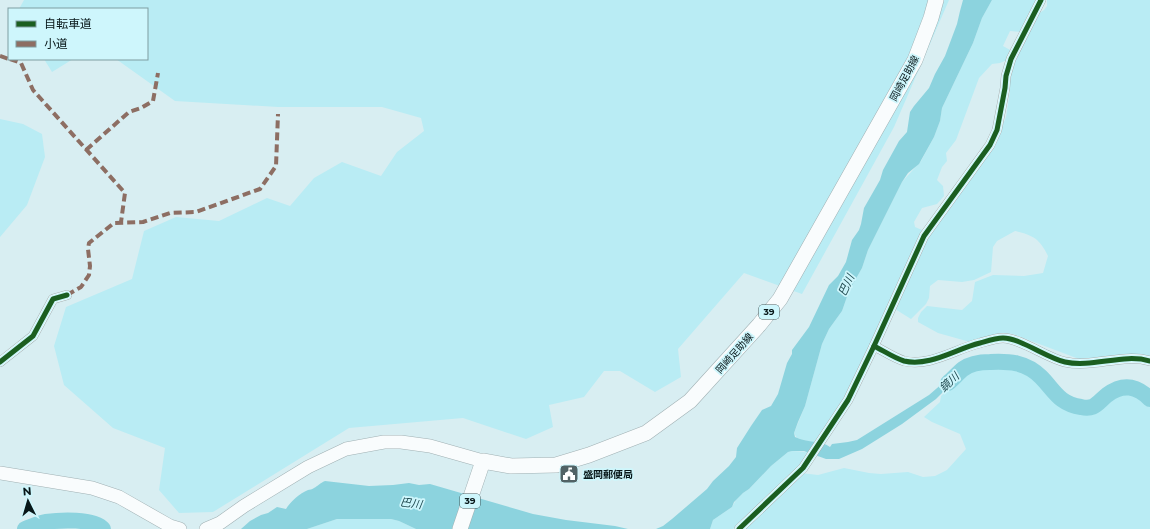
<svg xmlns="http://www.w3.org/2000/svg" width="1150" height="529" font-family="Montserrat,'Noto Sans JP',sans-serif">
<rect width="100%" height="100%" fill="#d8eef2"/>
<g fill="#b9ecf4">
<polygon points="24,0 949,0 894,127 802,294 744,273 678,349 681,377 655,392 620,371 604,371 584,397 549,405 553,427 526,439 463,418 349,428 213,512 179,513 159,490 165,448 113,428 64,385 54,346 66,307 132,279 144,231 176,217 219,221 267,198 290,206 314,178 342,162 381,176 397,152 424,131 421,118 382,107 278,107 175,101 116,59 147,59 147,9 19,9"/>
<polygon points="992,0 1037,0 1021,32 1010,31 1003,46 1012,51 1007,60 1000,63 992,64 979,78 956,140 946,153 947,161 942,167 937,180 943,186 944,196 937,204 922,208 914,222 915,227 922,230 921,236 871,343 844,399 814,443 797,438 794,433 805,406 822,344 829,329 842,311 849,291 862,268 868,250 902,182 921,161 934,137 940,121 942,108 973,43 982,18"/>
<path d="M1047,0h103v357l-29,-2 -42,4 -66,-25 -8,-1 -10,1 -25,8 -32,-9 -20,-11v-4l3,-6 6,-6 35,4 10,-9 3,-19 18,-7 31,1 19,-3 5,-17c-8,-17 -15,-21 -33,-25l-18,10 -4,6 -2,25 -17,8 -12,2 -24,-2 -8,6 -1,12 -3,6 -15,15 -16,-10 33,-72 67,-93 11,-27 4,-26 -2,-9 2,-11 25,-55 9,-6 3,-4z"/>
<polygon points="44,59 73,59 52,72"/>
<polygon points="0,119 23,124 42,134 45,157 27,205 0,237"/>
<path d="M989,364c18,0 34,1 49,14 3,3 6,8 9,12 9,11 18,18 33,21 3,0 9,3 12,2 6,-1 12,-9 17,-13 14,-13 31,-10 41,6v123h-407l58,-56 17,2 26,-7 25,5 12,1 27,-2 15,5 12,-1 12,-6 19,-21 -6,-15 -28,-12 -8,-5 16,-15 1,-6 29,-28z"/>
<polygon points="792,451 809,452 798,467 733,529 710,529 713,520 732,507 736,500 743,493 749,489 771,466 788,452"/>
<polygon points="337,519 391,519 399,521 416,529 307,529"/>
</g>
<g fill="#8cd3de">
<path d="M963,0h29l-10,18 -9,25 -31,65 -2,13 -6,16 -15,27 -11,9 -6,9 -34,68 -6,18 -13,23 -7,20 -13,18 -7,15 -17,62 -7,16 -4,11 1,4c11,6 26,3 35,10l2,-3 16,-2 9,-2 72,-45 29,-25 5,-1 -1,4 -26,26 -34,25 -40,25 -23,10h-13l-22,-8h-12l-4,1 -17,14 -22,23 -6,4 -9,9 -2,5 -19,13 -3,9h-54l7,-3 9,-7 35,-30 6,-8 16,-15 7,-9 1,-9 14,-22 11,-16 9,-4 7,-12 9,-31 5,-9v-4l17,-23 20,-42 9,-9 8,-14 6,-22 7,-10 2,-6 3,-16 16,-28 3,-10 16,-29 8,-9 3,-20 4,-6 15,-18 6,-14 10,-18 12,-32 3,-13z"/>
<path d="M325,481l44,5 24,-1 16,-2 10,2 11,-1 103,30 33,6 49,6 13,3h-212l-17,-8 -8,-2h-54l-30,10h-66l9,-8 11,-6 7,-2 9,-6 9,2c4,-7 14,-16 22,-19 1,0 5,-1 6,-2 4,-2 6,-5 11,-7z"/>
</g>
<g fill="none" stroke-linecap="round" stroke-linejoin="round">
<g stroke="#8cd3de" stroke-width="16">
<path d="M948,383c5,-4 10,-10 15,-14 8,-6 18,-7 27,-7 19,-1 36,0 51,15 13,13 18,27 40,30 14,3 16,-4 26,-12 16,-12 30,-9 43,4"/>
<path d="M25,529c6,-2 14,-6 21,-7 13,-2 48,-4 57,7"/>
</g>
<defs>
<g id="street">
<path d="M874,346c10,5 20,12 30,15 26,6 51,-12 76,-18 7,-2 16,-5 23,-5 17,0 44,20 62,24 28,6 58,-9 85,-1"/>
<polyline points="0,362 33,336 53,299 67,295"/>
<polyline points="739,529 803,468 848,400 874,346 924,236 990,145 997,130 1005,88 1006,76 1011,59 1041,0"/>
</g>
<g id="secondary">
<polyline points="0,473 92,488 119,497 170,526 180,529"/>
<polyline points="206,529 220,523 244,506 308,467 346,449 384,442 401,442 430,446 483,461"/>
</g>
<polyline id="primary" points="460,529 483,461 511,466 556,465 589,455 646,433 690,401 759,325 780,299 915,60 931,18 936,0"/>
</defs>
<use href="#street" stroke="#a0b0b3" stroke-width="10"/>
<use href="#secondary" stroke="#a0b0b3" stroke-width="14"/>
<use href="#primary" stroke="#a0b0b3" stroke-width="16"/>
<use href="#street" stroke="#f9fcfd" stroke-width="9"/>
<use href="#secondary" stroke="#f9fcfd" stroke-width="13"/>
<use href="#primary" stroke="#f9fcfd" stroke-width="15"/>
<g stroke="#8d6e63" stroke-width="4" stroke-dasharray="8 4" stroke-linecap="butt">
<polyline points="0,56 9,59"/>
<polyline points="10,59 21,63 33,90 125,193 121,222"/>
<polyline points="86,150 129,112 141,108 153,101 158,73"/>
<polyline points="67,295 81,287 89,275 90,266 88,249 89,243 114,223 143,222 170,213 196,212 260,189 276,166 278,114"/>
</g>
<defs>
<g id="cycleway">
<path d="M874,346c10,5 20,12 30,15 26,6 51,-12 76,-18 7,-2 16,-5 23,-5 17,0 44,20 62,24 28,6 58,-9 85,-1"/>
<polyline points="0,362 33,336 53,299 67,295"/>
<polyline points="739,529 803,468 848,400 874,346 924,236 990,145 997,130 1005,88 1006,76 1011,59 1041,0"/>
</g>
</defs>
<use href="#cycleway" stroke="#cef6fc" stroke-width="8"/>
<use href="#cycleway" stroke="#1b5e20" stroke-width="5"/>
</g>
<defs>
<symbol id="civic-square" viewBox="-11 -11 22 22"><rect x="-9" y="-9" width="18" height="18" rx="4" fill="#516265" stroke="#cef6fc"/><path d="M-.6-6.5H3V-4.5H.6V-3L4-1V1h2V6H-6V1h2V-1L-.6-3ZM-1.2 2.5V6h2.4V2.5Z" fill="#fff"/></symbol>
</defs>
<g fill-rule="evenodd">
<use href="#civic-square" x="558" y="463" width="22" height="22"/>
</g>
<g text-anchor="middle" stroke-width="3.5" stroke-linejoin="round" paint-order="stroke">
<g fill="#cef6fc" stroke="#435a5d" stroke-width="1">
<rect x="759" y="305" width="20" height="14" rx="3"/>
<rect x="460" y="494" width="20" height="14" rx="3"/>
</g>
<g font-size="9" font-weight="bold" fill="#081719">
<text x="769" y="315">39</text>
<text x="470" y="504">39</text>
</g>
<g font-size="10" fill="#081719" stroke="#cef6fc">
<text transform="translate(904 78) rotate(-62)" y="4">岡崎足助線</text>
<text transform="translate(734 353) rotate(-48)" y="4">岡崎足助線</text>
</g>
<g font-size="10" font-weight="bold" fill="#081719" stroke="#cef6fc" text-anchor="start">
<text x="583" y="478">盛岡郵便局</text>
</g>
<g font-size="11" font-style="italic" fill="#204a50" stroke="#cef6fc">
<text transform="translate(846 285) rotate(-65)" y="4">巴川</text>
<text transform="translate(949 382) rotate(-43)" y="4">鏡川</text>
<text transform="translate(411 503) rotate(8)" y="4">巴川</text>
</g>
</g>
<rect x="8" y="8" width="140" height="52" fill="#cef6fc" stroke="#7f9da1"/>
<rect x="16" y="21" width="20" height="6" fill="#1b5e20" stroke="#7f9da1"/>
<text x="44" y="28" font-size="12" fill="#081719">自転車道</text>
<rect x="16" y="41" width="20" height="6" fill="#8d6e63" stroke="#7f9da1"/>
<text x="44" y="48" font-size="12" fill="#081719">小道</text>
<g transform="translate(28 501) rotate(355)" stroke="#cef6fc" stroke-width="3" paint-order="stroke">
<path d="M0-3L7 15L0 10L-7 15Z" fill="#081719"/>
<text y="-6" font-size="11" font-weight="bold" text-anchor="middle" fill="#081719">N</text>
</g>
</svg>
